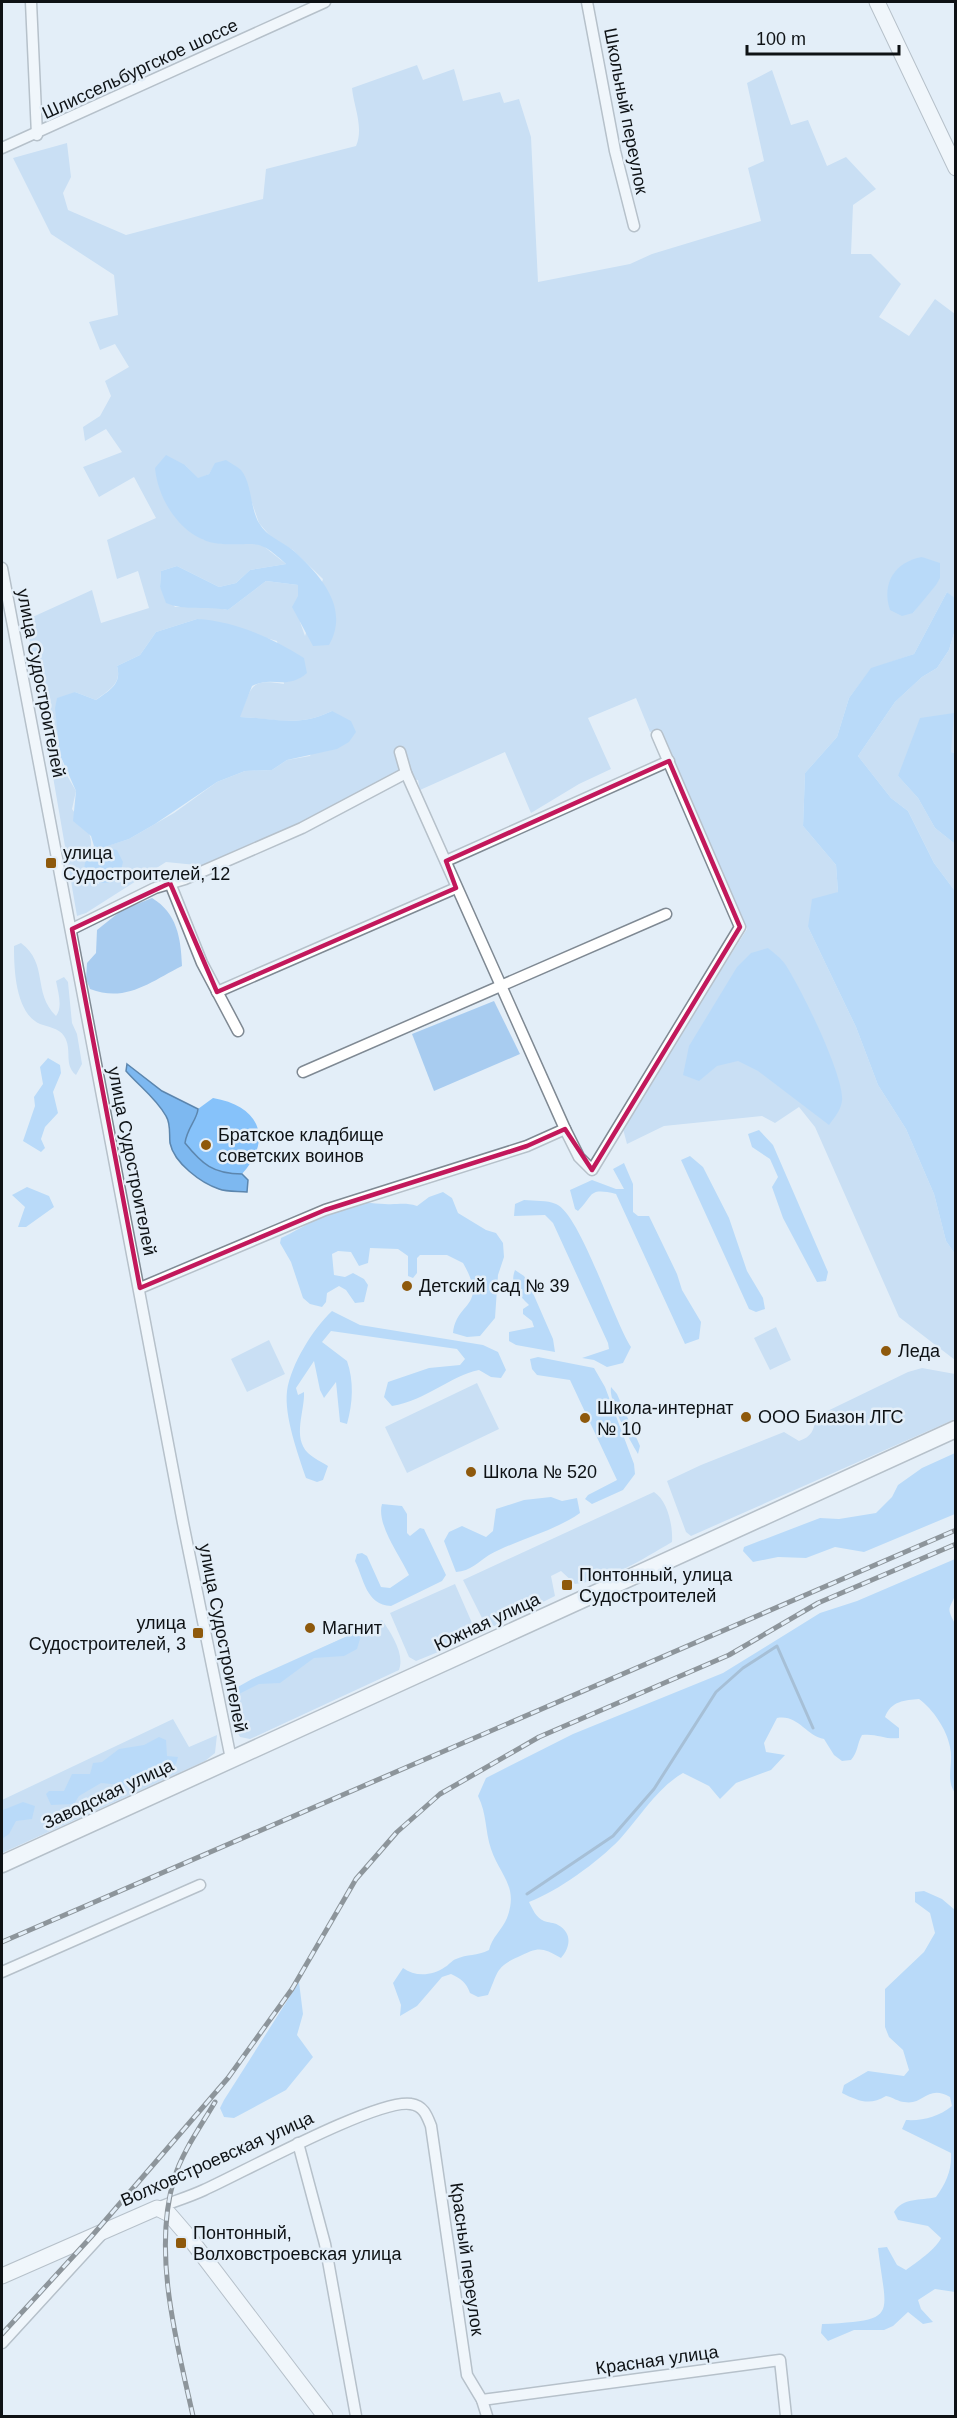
<svg xmlns="http://www.w3.org/2000/svg" width="957" height="2418" font-family="Helvetica,sans-serif">
<rect width="100%" height="100%" fill="#e3eef8"/>
<g fill="#a8ccf0" fill-rule="evenodd">
<path d="M417,65l6,15 31,-11 9,32 37,-9 4,11 15,-4 12,38 7,145 92,-18 22,-10 109,-33 -13,-53 16,-7 -17,-78 25,-13 19,55 17,-5 19,46 19,-9 30,32 -23,16 -2,49h20l30,30 -22,33 30,19 26,-37 20,15v285l-8,-7 -33,62 -43,15 -22,29 -12,39 -32,36 -2,53 33,39 2,27 -30,35 48,100 22,58 28,44 28,65 12,47 9,13v106l-56,-43 -84,-190 -16,-20 -24,16 -13,-7 -98,10 -37,18 -4,-15 7,-15 117,-185 -87,-198 -10,1 -14,-34 -48,20 23,51 -32,15 -48,29 -26,-61 -85,38 -2,-10 -19,-2 -193,88 -40,-4 -80,51 -9,3 -51,-296 66,-30 9,33 48,-15 -11,-37 -21,8 -10,-39 49,-22 -22,-41 -35,20 -16,-30 39,-15 -16,-23 -21,12 -2,-14 17,-11 11,-20 -6,-15 24,-14 -14,-23 -15,6 -11,-28 29,-7 -4,-40 -63,-41 -38,-76 54,-15 4,34 -8,16 5,17 58,25 137,-36 3,-30 90,-23c8,-19 -2,-38 -4,-58zM216,463l25,8 18,52 13,15 21,12 30,29 -18,57 -5,-14 -2,-37 -32,-4 -38,29 -15,-3h-38l-15,-20 1,-16 16,-5 42,21 17,-4 14,-13 36,-6 -24,-19 -17,-3 -23,2 -20,-5 -17,-74 13,14 11,-5zM922,557l18,20 -27,36zM197,619l80,22 7,43c-37,-6 -31,4 -45,33 37,1 58,11 93,-6l-22,45 -23,4 -15,10 -27,1 -28,11 -43,31 -45,26 -25,8 -5,37 -7,-3 -8,-14c14,-30 6,-33 -12,-58l4,-18 -11,-19 -8,-34 18,-46 21,8c13,-10 26,-16 21,-34l23,-11 16,-23z"/>
<polygon points="955,630 955,753 951,752 898,776 918,798 935,828 955,844 955,891 934,863 908,811 891,798 858,756 895,702 922,677 937,668 949,650"/>
<path d="M152,898c25,15 29,40 30,68 -32,16 -56,37 -92,23l-4,-10 1,-16 9,-10 1,-23 25,-20z"/>
<path d="M21,943c28,21 11,49 35,73 7,-9 2,-24 0,-35l8,-4 4,5 4,41 5,11 5,30 -6,11c-13,-11 -3,-25 -12,-39 -5,-8 -16,-9 -24,-12 -25,-11 -26,-56 -26,-78z"/>
<polygon points="494,1001 520,1054 434,1091 412,1034"/>
<polygon points="776,1327 791,1360 770,1370 754,1338"/>
<polygon points="269,1340 285,1374 247,1392 231,1359"/>
<path d="M922,1368l33,6v45l-264,117 -5,-4 -19,-51 34,-16 83,-33 15,9c12,-4 16,-11 16,-24l93,-45z"/>
<polygon points="477,1383 499,1429 407,1473 385,1427"/>
<path d="M654,1492c14,9 19,34 18,50 -31,18 -61,38 -97,42l-14,-13 -10,5 4,20 -60,30 -10,-2 -22,-44z"/>
<polygon points="455,1584 476,1632 470,1639 416,1661 409,1657 390,1613"/>
<path d="M382,1620c9,13 23,34 17,50l-149,69 -10,-2 -4,-7 -8,-38z"/>
<polygon points="173,1719 189,1747 217,1735 215,1753 205,1761 2,1853 2,1800"/>
</g>
<g fill="#86c2fa">
<path d="M166,455l19,10 13,13 11,-4 6,-11 11,-3c4,3 11,6 15,10 11,13 9,38 18,53 8,14 23,18 35,28 27,25 56,57 35,94l-16,1 -21,-39 6,-11v-11l-32,-4 -38,29c-20,-4 -44,1 -62,-7l-6,-16 1,-16 16,-5 42,21 17,-4 14,-13 36,-6c-29,-27 -28,-18 -63,-20 -38,-1 -65,-42 -68,-76z"/>
<path d="M922,557l18,6v15l-4,7 -23,28 -11,3 -12,-6c-9,-27 5,-48 32,-53z"/>
<polygon points="947,592 956,599 955,630 949,650 937,668 922,677 895,702 858,756 891,798 908,811 934,863 955,891 955,1254 946,1241 934,1194 906,1129 878,1085 856,1027 808,927 812,899 838,892 836,865 803,826 805,773 837,737 849,698 871,668 914,654"/>
<path d="M197,619c38,2 75,19 107,39l3,15c-21,18 -34,2 -55,13l-12,31c36,1 57,11 92,-6l19,10 5,11 -7,10 -12,7 -50,11 -15,10 -27,1 -28,11 -62,42 -26,15 -24,8 12,3 6,12 -3,12 -7,8c-17,3 -20,-1 -29,-15l4,-15 6,-6 -3,-10 -18,-15 3,-30 -16,-36 -5,-47 2,-10 18,-6 21,8c14,-10 26,-16 21,-34l23,-11 16,-23z"/>
<polygon points="954,713 951,752 955,753 955,844 935,828 918,798 898,776 920,718"/>
<path d="M768,948c6,5 13,10 17,16 15,22 60,113 57,137 -1,9 -8,17 -13,24l-71,-54 -20,-10 -21,5 -18,15 -16,-6 6,-29 48,-79 14,-14z"/>
<polygon points="48,1058 60,1065 61,1073 53,1092 58,1113 45,1127 41,1139 45,1148 41,1152 23,1141 35,1106 34,1097 43,1084 40,1067"/>
<path d="M213,1098c46,8 61,40 29,76 -29,0 -40,-10 -57,-31 2,-15 12,-23 13,-34z"/>
<polygon points="759,1130 773,1145 828,1272 826,1281 817,1282 783,1218 772,1187 778,1177 770,1159 752,1147 748,1134"/>
<polygon points="690,1156 703,1167 729,1218 747,1271 763,1298 765,1309 756,1312 749,1309 681,1160"/>
<path d="M624,1163l9,21v28l5,4h11l28,58 5,16 19,32 -2,17 -14,5 -69,-150c-29,-7 -22,2 -38,17l-3,-2 -5,-19 22,-10 24,9h8l-11,-20z"/>
<polygon points="27,1187 49,1196 54,1207 26,1227 18,1227 25,1207 12,1195"/>
<path d="M443,1192l9,6 6,15 28,17 10,3 7,10 1,14 -6,18 -3,43 -15,18 -13,1 -14,-4c3,-32 36,-25 10,-70l-16,-8h-27l-3,3v15l-4,5 -5,-2v-20l-10,-7 -28,-1 -2,15 -9,3 -8,-14 -13,-1 -6,3 2,21 11,2 8,-4 11,6 4,6 -4,17 -9,1 -9,-13 -7,-4 -12,7 -1,9 -4,5 -12,-3 -7,-6 -12,-36 -11,-19 1,-5c26,-12 52,-32 81,-35 7,-1 16,1 23,1 13,1 19,-2 32,2l12,-9z"/>
<path d="M524,1200c11,1 23,0 32,4 24,10 57,115 75,143l-8,16 -16,4 -13,-7 -12,-2 27,-9 -1,-6 -55,-120 -8,-8 -31,1 1,-12z"/>
<path d="M515,1270l9,6 5,8 24,55 2,13 -39,-7 -7,-4v-9l25,-5 -2,-6 -9,-7v-5l6,-4c-10,-10 -20,-20 -14,-35z"/>
<path d="M332,1311l28,14 123,20 15,7 8,18 -5,8 -10,-1 -12,-7c-29,6 -52,30 -87,36l-8,-9 4,-15 41,-14 31,-3 5,-6 -8,-10 -126,-18 -9,11 25,19c7,20 6,42 0,63l-7,-2 -4,-40 -12,16 -4,-8 -6,-29 -18,27 2,7 6,-3c1,19 -12,45 4,61 5,5 14,9 20,13l-5,14 -6,2 -11,-4c-8,-24 -22,-62 -19,-87 4,-27 26,-62 45,-80z"/>
<polygon points="538,1357 594,1368 605,1387 634,1464 635,1474 623,1490 592,1504 585,1499 588,1495 617,1480 570,1380 537,1375 532,1369 530,1359"/>
<path d="M611,1387l6,7 23,52 -2,8c-8,-13 -30,-54 -27,-67z"/>
<polygon points="955,1453 955,1514 864,1552 835,1547 806,1558 778,1557 753,1562 743,1551 744,1547 820,1518 839,1519 876,1513 892,1497 898,1485 922,1468"/>
<path d="M551,1497l11,4 15,-3 3,15c-27,19 -62,26 -91,42 -11,7 -18,16 -33,17l-12,-31 5,-9 13,-6 24,11 7,-6 3,-22 28,-9z"/>
<path d="M382,1504l20,2 5,8v19l3,3 10,-8 4,1 22,46 -4,6 -51,25c-25,-1 -27,-27 -36,-45l2,-7 5,-1 5,3 14,31 9,1 19,-13c-9,-19 -33,-51 -27,-71z"/>
<path d="M955,1559c1,10 2,25 1,34 -6,17 -11,13 0,32l-1,168c-10,-14 -1,-30 -5,-46 -3,-17 -17,-38 -31,-48 -14,1 -28,2 -34,18l14,11v10c-13,2 -23,-5 -37,-3 -5,9 -4,17 -11,25l-9,1 -8,-6 -10,-16c-18,-3 -26,-25 -47,-21l-13,25 2,9 19,3 -14,15 -35,13 -16,16 -11,-13 -26,-13c-26,15 -43,44 -63,66 -22,23 -62,52 -91,63 3,6 7,16 15,19 4,2 10,1 14,4 15,8 12,23 3,33 -20,-11 -22,-11 -43,-1 -23,10 -20,16 -30,38l-10,2 -8,-4c-4,-11 -9,-14 -19,-19l-9,3 -25,29 -17,10 1,-11 -8,-22 10,-15c12,9 29,8 42,-1 4,-2 6,-6 11,-8 11,-5 21,-3 33,-9 3,-13 13,-20 18,-32 12,-32 -7,-42 -16,-69 -6,-18 -4,-35 -13,-53l8,-18 87,-44 150,-61 97,-60 37,-12z"/>
<polygon points="363,1629 357,1649 344,1656 314,1658 280,1683 259,1684 237,1695 236,1688 252,1679"/>
<polygon points="159,1737 166,1740 167,1756 178,1757 176,1764 133,1783 122,1785 101,1783 79,1796 74,1804 51,1805 46,1794 49,1791 64,1791 72,1774 90,1774 93,1763 102,1762 119,1749 144,1745"/>
<polygon points="23,1802 35,1806 32,1819 16,1821 9,1834 2,1839 3,1810"/>
<path d="M924,1891l18,8 13,11v382l-20,-3 -17,11 3,9 12,13 -10,2 -15,-12 -15,14 -9,4h-30l-26,11 -7,-8 1,-9c78,-4 64,-7 56,-76l9,-1 10,18 9,5c10,-7 31,-22 35,-32l-13,-12 -30,-6 -4,-8c9,-15 26,-11 42,-15 10,-14 16,-27 15,-44l-49,-24 4,-9c17,1 32,-3 46,-14l-2,-9c-23,-13 -26,9 -46,5 -5,0 -12,-5 -18,-6 -16,10 -28,5 -44,-3l2,-8 24,-14 36,5 5,-6 -6,-20 -14,-13 -4,-10v-38l39,-37 11,-19 -5,-20 -15,-11v-10z"/>
<polygon points="299,1982 303,2014 297,2035 313,2057 286,2090 234,2118 224,2117 220,2108 224,2100"/>
</g>
<path fill="#7db8f0" stroke="#5c86ae" stroke-width="1.5" d="M127,1064l35,27 36,18c-1,11 -11,19 -13,34 17,21 28,31 57,31l6,6 -1,12c-9,-1 -20,0 -28,-3 -18,-6 -45,-26 -49,-46 -1,-10 1,-19 -4,-27 -10,-18 -27,-30 -40,-45z"/>
<g fill="none" stroke-linecap="round" stroke-linejoin="round">
<polyline stroke="#5c86ae" stroke-width="3" points="527,1894 613,1836 654,1789 716,1692 743,1668 777,1646 813,1728"/>
<defs>
<g id="street">
<polyline points="31,2 37,135"/>
<polyline points="587,2 615,151 634,226"/>
<polyline points="2,148 325,2"/>
<polyline points="2,568 183,1523 231,1759"/>
<polyline points="400,752 406,773 565,1129 579,1157 592,1170 740,927 657,735"/>
<polyline points="446,861 669,761"/>
<polyline points="170,883 202,963 238,1031"/>
<polyline points="72,929 155,888 185,879 302,828 406,773"/>
<polyline points="217,992 456,888"/>
<polyline points="303,1072 666,914"/>
<polyline points="140,1288 325,1210 527,1146 565,1129"/>
<polyline points="2,1972 200,1885"/>
<polyline points="298,2143 325,2244 356,2416"/>
<path d="M157,2208c15,-6 32,-11 47,-18 38,-17 174,-92 207,-86 13,2 16,12 20,22l36,249 15,25 5,16"/>
<polyline points="2,2343 101,2235"/>
<polyline points="482,2400 780,2360 786,2416"/>
</g>
<g id="secondary">
<polyline points="877,2 956,168"/>
<polyline points="2,2276 157,2208 169,2214 188,2236 325,2416"/>
</g>
<polyline id="primary" points="2,1864 956,1429"/>
</defs>
<use href="#street" stroke="#7f8993" stroke-width="13"/>
<use href="#secondary" stroke="#7f8993" stroke-width="17"/>
<use href="#primary" stroke="#7f8993" stroke-width="19"/>
<use href="#street" stroke="#fff" stroke-width="10"/>
<use href="#secondary" stroke="#fff" stroke-width="15"/>
<use href="#primary" stroke="#fff" stroke-width="16"/>
<defs>
<g id="rail">
<polyline points="2,1942 956,1530"/>
<polyline points="2,2334 91,2237 228,2078 292,1989 356,1879 397,1832 440,1794 539,1737 729,1655 818,1603 956,1544"/>
<path d="M193,2416c-16,-72 -41,-163 -19,-237 8,-27 27,-53 41,-77"/>
</g>
</defs>
<use href="#rail" stroke="#24292c" stroke-width="5"/>
<use href="#rail" stroke="#e3eef8" stroke-width="3" stroke-dasharray="9" stroke-linecap="butt"/>
</g>
<path d="M0 0H957V2418H0ZM669,761l71,166 -148,243 -27,-41 -38,17 -202,64 -185,78 -68,-359 98,-46 47,109 239,-104 -10,-27z" fill="#e3eef8" fill-opacity=".55" fill-rule="evenodd"/>
<path fill="none" stroke="#c2185b" stroke-width="4.5" stroke-linejoin="round" d="M669,761l71,166 -148,243 -27,-41 -38,17 -202,64 -185,78 -68,-359 98,-46 47,109 239,-104 -10,-27z"/>
<g fill="#8e590c" stroke="#e3eef8" stroke-width="2">
<rect x="45" y="857" width="12" height="12" rx="3"/>
<circle cx="206" cy="1145" r="6"/>
<circle cx="407" cy="1286" r="6"/>
<circle cx="886" cy="1351" r="6"/>
<circle cx="746" cy="1417" r="6"/>
<circle cx="585" cy="1418" r="6"/>
<circle cx="471" cy="1472" r="6"/>
<rect x="561" y="1579" width="12" height="12" rx="3"/>
<circle cx="310" cy="1628" r="6"/>
<rect x="192" y="1627" width="12" height="12" rx="3"/>
<rect x="175" y="2237" width="12" height="12" rx="3"/>
</g>
<g text-anchor="middle" stroke-width="5" stroke-linejoin="round" paint-order="stroke">
<g font-size="18" fill="#0e1215" stroke="#e3eef8">
<text transform="translate(140 69) rotate(-25)" y="6">Шлиссельбургское шоссе</text>
<text transform="translate(626 111) rotate(79)" y="6">Школьный переулок</text>
<text transform="translate(41 683) rotate(79)" y="6">улица Судостроителей</text>
<text transform="translate(132 1161) rotate(79)" y="6">улица Судостроителей</text>
<text transform="translate(487 1622) rotate(-25)" y="6">Южная улица</text>
<text transform="translate(223 1638) rotate(79)" y="6">улица Судостроителей</text>
<text transform="translate(108 1794) rotate(-25)" y="6">Заводская улица</text>
<text transform="translate(217 2159) rotate(-24)" y="6">Волховстроевская улица</text>
<text transform="translate(467 2259) rotate(82)" y="6">Красный переулок</text>
<text transform="translate(657 2360) rotate(-8)" y="6">Красная улица</text>
</g>
<g font-size="18" fill="#0e1215" stroke="#e3eef8" text-anchor="start">
<text x="63" y="859">улица<tspan x="63" dy="21">Судостроителей, 12</tspan></text>
<text x="218" y="1141">Братское кладбище<tspan x="218" dy="21">советских воинов</tspan></text>
<text x="419" y="1292">Детский сад № 39</text>
<text x="898" y="1357">Леда</text>
<text x="597" y="1414">Школа-интернат<tspan x="597" dy="21">№ 10</tspan></text>
<text x="758" y="1423">ООО Биазон ЛГС</text>
<text x="483" y="1478">Школа № 520</text>
<text x="579" y="1581">Понтонный, улица<tspan x="579" dy="21">Судостроителей</tspan></text>
<text x="186" y="1629" text-anchor="end">улица<tspan x="186" dy="21">Судостроителей, 3</tspan></text>
<text x="322" y="1634">Магнит</text>
<text x="193" y="2239">Понтонный,<tspan x="193" dy="21">Волховстроевская улица</tspan></text>
</g>
</g>
<rect width="957" height="2418" fill="none" stroke="#0e1215" stroke-width="6"/>
<path d="M747 45v9h152v-9" fill="none" stroke="#0e1215" stroke-width="3"/>
<text x="756" y="45" font-size="18" fill="#0e1215" stroke="#e3eef8" stroke-width="4.5" paint-order="stroke">100 m</text>
</svg>
